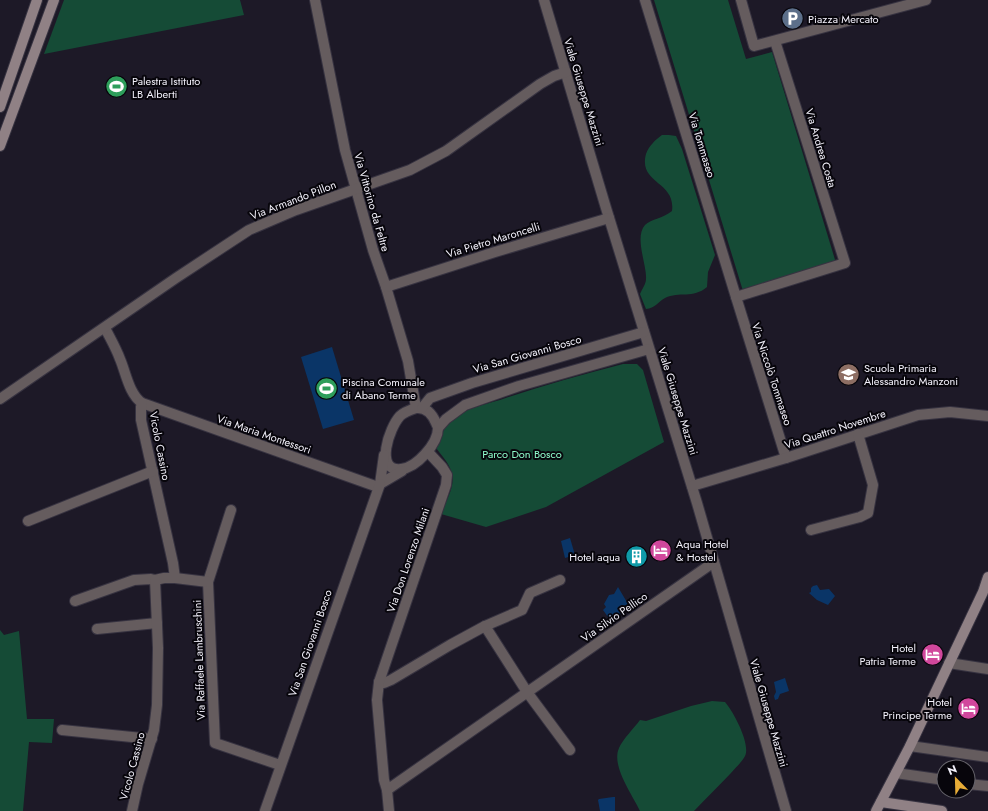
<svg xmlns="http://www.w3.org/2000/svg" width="988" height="811" font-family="Jost,sans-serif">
<rect width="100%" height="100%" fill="#1d1927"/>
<g fill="#154b36">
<polygon points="64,0 240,0 244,15 44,54"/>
<polygon points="654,0 728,0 746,59 772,52 836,263 743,291"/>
<path d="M662,135h7l7,1 6,13 33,106 -7,17 -1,15c-14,12 -28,4 -42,11 -7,4 -10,10 -19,11l-6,-15c2,-5 6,-10 6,-15 1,-14 -12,-42 -1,-54 6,-6 19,-7 27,-14 4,-30 -34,-27 -26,-57 3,-8 9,-14 16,-19z"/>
<path d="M623,364h14l6,6 21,72 -118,65 -60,20 -45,-13c4,-11 14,-27 11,-39 -1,-10 -10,-19 -16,-27 3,-9 6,-20 13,-27 13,-12 34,-16 51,-21 40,-14 81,-25 123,-36z"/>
<polygon points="0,630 4,635 19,631 27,719 54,719 52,743 29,742 23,811 0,811"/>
<path d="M712,701l13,1c8,9 26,42 20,54 -3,6 -10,12 -14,17 -12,13 -25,25 -37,38h-54c-8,-17 -29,-45 -21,-63 4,-9 15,-20 21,-28l6,1 45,-15z"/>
</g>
<g fill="#0a3567">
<polygon points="332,347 354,420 323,429 301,357"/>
<polygon points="570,538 575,555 565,558 561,541"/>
<polygon points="817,585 820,590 829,589 835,596 828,605 817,600 809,593 811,592 811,588 813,586"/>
<polygon points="618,587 628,604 619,616 608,617 603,610 606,607 604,604 609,595 614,594"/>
<polygon points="785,678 789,691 780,694 778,699 775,700 774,696 776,692 774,682"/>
<polygon points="613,797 615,797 615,811 600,811 598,800 599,799"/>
</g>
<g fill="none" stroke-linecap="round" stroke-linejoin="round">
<defs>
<g id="street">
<polyline points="315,0 345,150 373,250 386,287 408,361 416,408"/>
<polyline points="544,0 606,208 697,503 786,811"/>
<polyline points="645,0 736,297 786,458"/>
<polyline points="741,0 754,46 926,0"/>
<polyline points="386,287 495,252 609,218"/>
<polyline points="736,297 845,263 775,41"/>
<path d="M105,328c5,10 11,20 15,31 6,14 9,35 22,44l236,84"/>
<polyline points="0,399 176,278 249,230 296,210 410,170 446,151 540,84 554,76 566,72"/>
<polyline points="142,403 141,407 141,420 173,563 175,578"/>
<path d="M416,408c10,-1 16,5 20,15 0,0 2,4 2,5 0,16 -22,40 -37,41 -27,3 -12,-41 -1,-53 4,-4 10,-6 16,-8z"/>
<polyline points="422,408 430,398 472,383 644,332"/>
<polyline points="438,428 446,419 465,405 519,386 649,349"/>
<polyline points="384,455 380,484 402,471"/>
<polyline points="692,486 786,458 918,415 950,412 988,416"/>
<polyline points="231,510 208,582 215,743 280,765"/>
<polyline points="28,521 153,471"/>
<polyline points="811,530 860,517 868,513 873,485 858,434"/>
<polyline points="75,601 134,580 151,579 155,580 164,578 175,578 208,582"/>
<polyline points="485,626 527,692 570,750"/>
<polyline points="97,629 157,623"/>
<polyline points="949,663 988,669"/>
<polyline points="379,682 384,683 391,680 450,645 485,626 522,610 530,593 560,580"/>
<polyline points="62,730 152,739"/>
<polyline points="910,746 988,757"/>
<polyline points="896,773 944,780"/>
<polyline points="968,784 988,786"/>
<polyline points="387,790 714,562"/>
<polyline points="132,811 138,784 154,730 157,705 158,648 155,580"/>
<polyline points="265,811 380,484"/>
<polyline points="389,811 387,790 384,780 377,700 379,682 446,485 447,475 442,467 428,452"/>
</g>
<g id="secondary">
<polyline points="0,107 37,0"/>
<polyline points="0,146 54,0"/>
<polyline points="881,802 942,811"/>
<polyline points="876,811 910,746 983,592 988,577"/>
</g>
</defs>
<use href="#street" stroke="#373341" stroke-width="12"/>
<use href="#secondary" stroke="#373341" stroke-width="12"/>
<use href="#street" stroke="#655c5e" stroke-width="10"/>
<use href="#secondary" stroke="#908185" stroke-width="10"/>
</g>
<defs>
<symbol id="parking-disc" viewBox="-11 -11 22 22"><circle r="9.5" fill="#5c6f8a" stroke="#07050b"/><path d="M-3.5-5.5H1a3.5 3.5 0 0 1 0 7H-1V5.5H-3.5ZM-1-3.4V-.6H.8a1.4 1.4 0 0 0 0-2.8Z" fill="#fff"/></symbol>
<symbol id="stadium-disc" viewBox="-11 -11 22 22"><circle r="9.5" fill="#2e9e5b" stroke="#07050b"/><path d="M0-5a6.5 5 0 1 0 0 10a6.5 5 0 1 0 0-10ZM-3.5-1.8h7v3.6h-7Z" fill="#fff"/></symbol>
<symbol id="school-disc" viewBox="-11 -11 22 22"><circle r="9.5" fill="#8d6e63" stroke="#07050b"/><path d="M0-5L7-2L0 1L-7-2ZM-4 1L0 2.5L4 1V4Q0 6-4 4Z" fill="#fff"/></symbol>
<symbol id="hotel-disc" viewBox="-11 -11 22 22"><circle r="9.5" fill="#d1479c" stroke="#07050b"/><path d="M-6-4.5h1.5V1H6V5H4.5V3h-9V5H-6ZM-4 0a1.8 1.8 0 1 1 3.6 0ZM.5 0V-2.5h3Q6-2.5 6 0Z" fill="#fff"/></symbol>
<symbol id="building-disc" viewBox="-11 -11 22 22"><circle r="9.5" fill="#0f9aa8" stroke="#07050b"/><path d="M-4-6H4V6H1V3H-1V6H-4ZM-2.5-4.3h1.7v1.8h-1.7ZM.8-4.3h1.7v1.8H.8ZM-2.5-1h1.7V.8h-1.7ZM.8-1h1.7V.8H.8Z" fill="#fff"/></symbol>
</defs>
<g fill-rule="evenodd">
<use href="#parking-disc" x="780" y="6" width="25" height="25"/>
<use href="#stadium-disc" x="104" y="74" width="25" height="25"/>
<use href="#school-disc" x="836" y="362" width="25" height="25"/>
<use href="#stadium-disc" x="314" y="376" width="25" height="25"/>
<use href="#hotel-disc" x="648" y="538" width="25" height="25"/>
<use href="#building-disc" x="624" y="544" width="25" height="25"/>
<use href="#hotel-disc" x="920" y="642" width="25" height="25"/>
<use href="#hotel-disc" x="956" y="696" width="25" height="25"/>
</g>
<g text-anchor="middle" stroke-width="4" stroke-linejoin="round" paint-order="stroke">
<g font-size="11" fill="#f4f2fc" stroke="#07050b" text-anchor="start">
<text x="808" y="23">Piazza Mercato</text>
<text x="132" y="85">Palestra Istituto<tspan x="132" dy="13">LB Alberti</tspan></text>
<text x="864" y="372">Scuola Primaria<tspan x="864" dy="13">Alessandro Manzoni</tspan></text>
<text x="342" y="386">Piscina Comunale<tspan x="342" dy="13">di Abano Terme</tspan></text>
<text x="676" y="548">Aqua Hotel<tspan x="676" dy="13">&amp; Hostel</tspan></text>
<text x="620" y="561" text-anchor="end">Hotel aqua</text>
<text x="916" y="652" text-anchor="end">Hotel<tspan x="916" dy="13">Patria Terme</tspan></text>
<text x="952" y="706" text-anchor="end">Hotel<tspan x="952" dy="13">Principe Terme</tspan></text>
</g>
<g font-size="11" fill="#f4f2fc" stroke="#07050b">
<text transform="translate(584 92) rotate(73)" y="4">Viale Giuseppe Mazzini</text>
<text transform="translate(702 145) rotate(73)" y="4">Via Tommaseo</text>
<text transform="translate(821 148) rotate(73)" y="4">Via Andrea Costa</text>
<text transform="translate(293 200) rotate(-21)" y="4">Via Armando Pillon</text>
<text transform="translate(372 202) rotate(74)" y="4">Via Vittorino da Feltre</text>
<text transform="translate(493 240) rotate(-17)" y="4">Via Pietro Maroncelli</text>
<text transform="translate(527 354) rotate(-16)" y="4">Via San Giovanni Bosco</text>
<text transform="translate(772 374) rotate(72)" y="4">Via Niccolò Tommaseo</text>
<text transform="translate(678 401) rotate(73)" y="4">Viale Giuseppe Mazzini</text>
<text transform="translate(835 429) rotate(-18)" y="4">Via Quattro Novembre</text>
<text transform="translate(264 434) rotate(19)" y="4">Via Maria Montessori</text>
<text transform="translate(160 446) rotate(79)" y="4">Vicolo Cassino</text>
<text transform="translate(408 560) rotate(-71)" y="4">Via Don Lorenzo Milani</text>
<text transform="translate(614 617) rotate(-35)" y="4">Via Silvio Pellico</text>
<text transform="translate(310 643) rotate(-71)" y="4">Via San Giovanni Bosco</text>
<text transform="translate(199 660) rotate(-92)" y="4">Via Raffaele Lambruschini</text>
<text transform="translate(769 713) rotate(74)" y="4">Viale Giuseppe Mazzini</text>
<text transform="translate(132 766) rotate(-75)" y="4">Vicolo Cassino</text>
</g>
<g font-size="11" fill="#8ffdcc" stroke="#07050b">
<text x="522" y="458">Parco Don Bosco</text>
</g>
</g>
<g transform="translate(956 779) rotate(337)"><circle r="19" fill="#07050b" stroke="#66646b"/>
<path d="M0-3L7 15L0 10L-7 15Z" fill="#e7ac37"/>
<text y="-6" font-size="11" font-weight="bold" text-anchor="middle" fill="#f4f2fc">N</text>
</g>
</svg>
